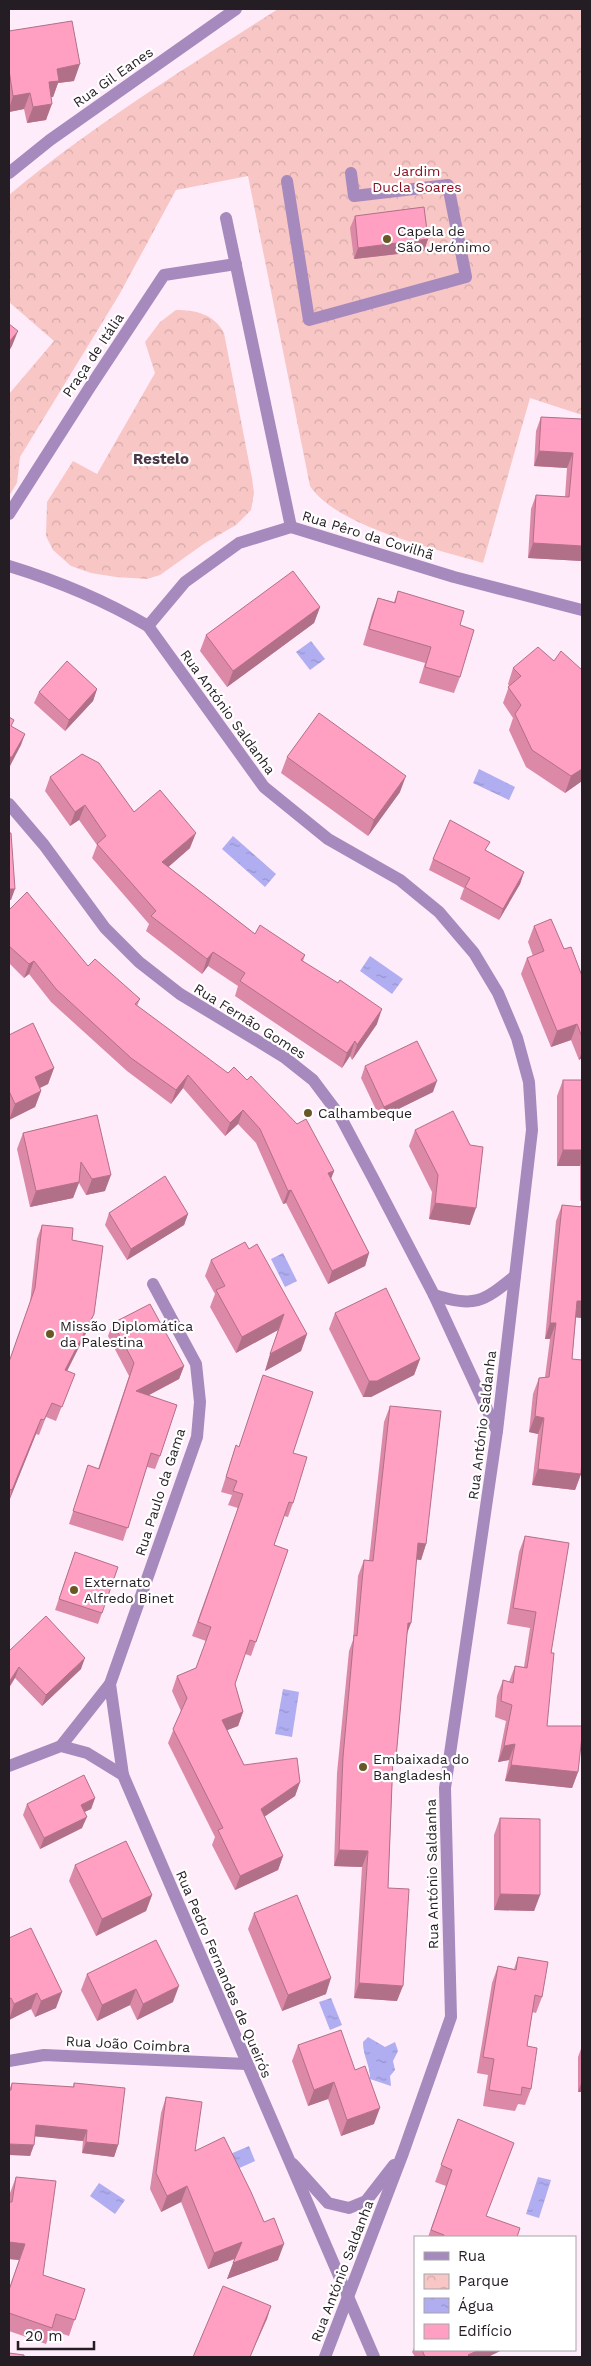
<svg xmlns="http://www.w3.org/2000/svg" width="591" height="2366" font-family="'Work Sans',sans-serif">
<defs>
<pattern id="park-crowns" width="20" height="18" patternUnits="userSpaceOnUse" patternTransform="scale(1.25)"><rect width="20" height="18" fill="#f7c6c5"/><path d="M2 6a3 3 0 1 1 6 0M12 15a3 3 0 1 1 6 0" fill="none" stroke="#d4aaa9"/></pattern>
<pattern id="water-ripples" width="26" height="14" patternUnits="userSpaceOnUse" patternTransform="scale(1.25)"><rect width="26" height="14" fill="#b0adf1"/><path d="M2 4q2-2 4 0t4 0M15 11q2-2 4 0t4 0" fill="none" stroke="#9794ce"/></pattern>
</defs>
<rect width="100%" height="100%" fill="#feecfa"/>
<g fill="url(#park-crowns)">
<path d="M278,9h304v406l-52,-17 -47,165c-47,-14 -146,-36 -173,-77l-62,-310 -72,14 -57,105 -99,162 -3,26 -8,13v-102l45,-53 -45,-39v-107c84,-70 177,-127 269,-186z"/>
<path d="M176,310c20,0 38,4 48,23l28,145 2,15 -3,17 -15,15 -31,18 -45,32 -13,4 -31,-2 -25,-4 -20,-7 -18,-16 -7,-14 1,-34 26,-41 24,13 58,-101 -10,-31 15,-20z"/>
</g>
<g fill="url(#water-ripples)">
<polygon points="311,641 325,659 310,670 296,652"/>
<polygon points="479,769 515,787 509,800 473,783"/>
<polygon points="233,836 276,874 265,887 222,849"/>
<polygon points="370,956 403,979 392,994 360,971"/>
<polygon points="283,1253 297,1281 285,1287 271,1259"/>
<polygon points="283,1689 299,1692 292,1737 275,1734"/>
<polygon points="331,1998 342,2025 330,2030 319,2002"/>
<path d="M368,2037l17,10 10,-5 3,9 -5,10 2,9 -5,6 1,10 -21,-7c0,-15 -7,-22 -7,-37z"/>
<polygon points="249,2146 255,2161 235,2170 228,2155"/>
<polygon points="538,2177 551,2180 539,2218 526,2214"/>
<polygon points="99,2183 125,2200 115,2214 90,2196"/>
</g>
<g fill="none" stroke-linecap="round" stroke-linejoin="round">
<g stroke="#a689bd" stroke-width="12">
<polyline points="9,173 50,140 236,9"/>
<polyline points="287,181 309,320 466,277 448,185 354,196 351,173"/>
<polyline points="226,218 291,527"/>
<polyline points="9,514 90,387 164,275 236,264"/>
<path d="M9,566c49,15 95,34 139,60l37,-44 54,-39 52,-16 163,50 128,33"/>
<polyline points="148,626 264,787 328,839 400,880 439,912 474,953 498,993 517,1038 529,1082 532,1130 497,1431 445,1788 451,2017 403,2153 325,2357"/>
<polyline points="9,804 44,845 105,928 139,962 180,994 284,1057 313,1080 340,1116 374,1180 434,1295 497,1431"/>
<path d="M434,1295c41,12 48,8 81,-19"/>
<polyline points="61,1746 110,1684"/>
<polyline points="9,1766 61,1746 87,1753 123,1775 374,2357"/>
<polyline points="123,1775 110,1684 197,1437 200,1402 196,1364 153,1284"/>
<polyline points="9,2061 44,2055 246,2064"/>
<polyline points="293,2164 328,2203 349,2208 366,2201 394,2165"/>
</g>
</g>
<g fill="#db89a7">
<polygon points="9,31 74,81 58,83 53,97 51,97 46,120 27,123 24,109 9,112"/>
<polygon points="355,216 428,239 424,251 354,259 350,228"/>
<polygon points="541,417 582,419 582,561 528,558 531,509 536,495 565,497 567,468 534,466 536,431"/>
<polygon points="398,591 460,625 460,677 454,693 419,683 425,663 363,645 372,614 378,598 394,602"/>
<polygon points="320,607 314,623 227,687 200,651 206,635"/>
<polygon points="554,661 582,670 582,781 565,793 526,767 509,730 513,718 503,703 509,686 508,684 513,668"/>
<polygon points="97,689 93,701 65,731 34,703 39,692"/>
<polygon points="287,757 400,792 368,836 281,773"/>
<polygon points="50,777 134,812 190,848 168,867 255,934 305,955 303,961 377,1024 352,1060 350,1056 342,1068 235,996 238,986 208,966 202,974 146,931 149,924 92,858 97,845 79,820 70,826 45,791"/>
<polygon points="487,851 524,872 520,884 499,920 460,899 464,888 429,870 433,859"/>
<polygon points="9,910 88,966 140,999 137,1006 334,1171 331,1178 369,1253 365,1266 328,1284 286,1203 283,1204 256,1143 238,1124 225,1136 183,1088 171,1104 127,1071 51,1002 29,974 24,978 9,963"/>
<polygon points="534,926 564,949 582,976 582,1058 579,1060 571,1040 551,1047 521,974 527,958 533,956 528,942"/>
<polygon points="9,1035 54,1068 48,1084 40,1088 41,1091 35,1107 9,1120"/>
<polygon points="365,1066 433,1092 380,1118 361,1078"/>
<polygon points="563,1080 582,1080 582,1200 580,1201 580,1166 557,1166 557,1096"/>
<polygon points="97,1115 105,1191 86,1195 79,1183 73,1198 30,1207 17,1149 23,1133"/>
<polygon points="415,1130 470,1225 429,1219 432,1192 409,1146"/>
<polygon points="582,1202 582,1318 576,1317 572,1359 581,1474 575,1490 532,1485 538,1434 529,1432 533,1394 539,1378 545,1377 550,1339 545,1339 556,1221 562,1205 580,1207"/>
<polygon points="109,1213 188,1214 184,1225 127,1260 105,1225"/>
<polygon points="42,1225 72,1240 88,1329 67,1371 69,1388 56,1421 46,1417 39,1435 36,1434 9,1501 9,1362 30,1303 37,1239"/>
<polygon points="249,1249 307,1334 301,1351 265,1371 278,1330 236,1353 210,1307 215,1294 205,1276 211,1260"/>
<polygon points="335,1313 420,1359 414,1375 371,1397 363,1397 329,1329"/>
<polygon points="113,1323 184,1366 179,1379 149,1395 160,1456 155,1469 147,1467 123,1541 69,1524 88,1465 98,1469 129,1376 108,1336"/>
<polygon points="390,1406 426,1544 421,1560 416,1559 407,1634 396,1758 393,1765 388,1888 397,2001 354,1998 362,1867 334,1866 337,1773 349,1651 353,1640 358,1576 364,1560 369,1561 384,1422"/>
<polygon points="236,1445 239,1447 293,1453 293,1503 288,1517 284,1516 274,1545 288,1550 251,1656 245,1654 235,1684 243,1712 238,1726 227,1730 244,1765 300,1782 295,1796 264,1817 283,1856 278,1870 235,1890 212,1845 215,1837 168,1743 181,1711 172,1691 177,1676 196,1668 206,1641 192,1636 238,1508 228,1505 232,1495 221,1492"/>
<polygon points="525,1536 551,1653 547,1726 578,1772 572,1788 505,1781 509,1760 498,1762 506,1721 495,1717 497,1696 503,1680 509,1682 515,1666 524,1667 530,1628 507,1624 519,1552"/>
<polygon points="75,1552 102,1613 98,1624 55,1610"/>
<polygon points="9,1651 81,1669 42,1706 15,1678"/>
<polygon points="95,1798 91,1809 84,1812 82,1828 40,1849 23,1815 27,1804"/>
<polygon points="500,1818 540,1895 534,1911 494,1910 494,1835"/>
<polygon points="75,1865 152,1895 146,1911 96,1936 69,1881"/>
<polygon points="254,1913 326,1994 282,2011 248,1929"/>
<polygon points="9,1938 56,2008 35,2017 31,2009 9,2020"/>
<polygon points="156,1940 173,2002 137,2020 130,2005 97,2021 81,1990 87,1974"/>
<polygon points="518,1957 542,1997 536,2013 532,2012 527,2046 531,2089 525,2105 518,2104 515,2111 483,2106 488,2075 477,2073 492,1983 498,1966 514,1969"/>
<polygon points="298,2045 374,2124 341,2136 328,2099 308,2106 292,2061"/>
<polygon points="582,2046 582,2092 578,2092 578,2057"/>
<polygon points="12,2083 73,2087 74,2083 118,2145 114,2157 82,2153 83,2141 35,2136 30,2156 9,2090"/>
<polygon points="166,2097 195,2151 278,2260 227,2279 235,2259 208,2269 181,2202 161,2212 150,2189 161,2113"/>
<polygon points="458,2119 486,2217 517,2237 428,2237 446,2186 435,2182"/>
<polygon points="16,2177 43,2275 85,2289 69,2336 51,2330 46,2344 9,2331 9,2289 19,2260 9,2259 9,2201 10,2193"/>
<polygon points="415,2346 415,2350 501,2350 500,2351 488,2357 415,2357 412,2352"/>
</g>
<g fill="#b26f88">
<polygon points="80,64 74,81 58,83 53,97 44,98 49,82 57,69"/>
<polygon points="30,93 24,109 9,112 9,109 13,96"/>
<polygon points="52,104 46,120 27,123 33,107"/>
<polygon points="428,239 424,251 354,259 358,248"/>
<polygon points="18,331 12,346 9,351 9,342"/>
<polygon points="539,451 573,453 567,468 534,466"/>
<polygon points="533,543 582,546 582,561 528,558"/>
<polygon points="320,607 314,623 227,687 233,671"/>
<polygon points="97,689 93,701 65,731 69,720"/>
<polygon points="25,734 21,745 9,768 9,757"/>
<polygon points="582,768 582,781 565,793 571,776"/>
<polygon points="406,776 400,792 368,836 374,820"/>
<polygon points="85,805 79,820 70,826 75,812"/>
<polygon points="196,833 190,848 157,877 162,862"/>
<polygon points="524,872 520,884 499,920 503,909"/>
<polygon points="9,889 15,889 11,900 9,900"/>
<polygon points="213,952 208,966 202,974 207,959"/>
<polygon points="34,961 29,974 24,978 29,964"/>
<polygon points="382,1009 377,1024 352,1060 357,1045"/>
<polygon points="577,1024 571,1040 551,1047 557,1031"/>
<polygon points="355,1041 350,1056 342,1068 347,1053"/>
<polygon points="582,1051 582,1058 579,1060"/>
<polygon points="54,1068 48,1084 29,1093 35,1077"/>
<polygon points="188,1075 183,1088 171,1104 176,1090"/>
<polygon points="437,1081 433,1092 380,1118 384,1107"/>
<polygon points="41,1091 35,1107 9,1120 15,1104"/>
<polygon points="243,1110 238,1124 225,1136 230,1123"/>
<polygon points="563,1150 582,1150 582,1161 580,1166 557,1166"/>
<polygon points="334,1171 329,1184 328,1173"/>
<polygon points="111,1175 105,1191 86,1195 92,1179"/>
<polygon points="79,1182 73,1198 30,1207 36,1191"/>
<polygon points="291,1190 286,1203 283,1204 288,1191"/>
<polygon points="435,1203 476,1208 470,1225 429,1219"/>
<polygon points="188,1214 184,1225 127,1260 131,1249"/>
<polygon points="369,1253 365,1266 328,1284 332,1271"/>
<polygon points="577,1301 582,1301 582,1318 571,1317"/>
<polygon points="94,1314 88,1329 60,1385 65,1370"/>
<polygon points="284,1314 278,1330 236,1353 242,1337"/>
<polygon points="550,1323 556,1323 550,1339 545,1339"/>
<polygon points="307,1334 301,1351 265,1371 270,1354"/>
<polygon points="420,1359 414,1375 371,1397 363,1397 369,1381"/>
<polygon points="184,1366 179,1379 132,1404 136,1391"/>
<polygon points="535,1416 544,1418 538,1434 529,1432"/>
<polygon points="41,1419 36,1434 9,1501 12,1490"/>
<polygon points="538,1469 581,1474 575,1490 532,1485"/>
<polygon points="418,1543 426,1544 421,1560 412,1559"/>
<polygon points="408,1623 411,1623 405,1639"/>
<polygon points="85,1658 81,1669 42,1706 46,1695"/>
<polygon points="19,1667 15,1678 9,1688 9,1682"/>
<polygon points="243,1712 238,1726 217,1734 222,1720"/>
<polygon points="515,1744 509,1760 498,1762 504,1746"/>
<polygon points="511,1765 578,1772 572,1788 505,1781"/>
<polygon points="300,1782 295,1796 255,1823 261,1809"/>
<polygon points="95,1798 91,1809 76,1816 81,1805"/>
<polygon points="87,1817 82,1828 40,1849 44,1838"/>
<polygon points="339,1850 368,1851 362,1867 334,1866"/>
<polygon points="283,1856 278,1870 235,1890 240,1876"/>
<polygon points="500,1894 540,1895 534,1911 494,1910"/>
<polygon points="152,1895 146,1911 96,1936 102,1919"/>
<polygon points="331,1978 326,1994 282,2011 288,1995"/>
<polygon points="359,1983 403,1986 397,2001 354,1998"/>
<polygon points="179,1986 173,2002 137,2020 143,2004"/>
<polygon points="136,1989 130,2005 97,2021 102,2005"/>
<polygon points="62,1992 56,2008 35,2017 41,2001"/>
<polygon points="37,1993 31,2009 9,2020 14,2004"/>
<polygon points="582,2081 582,2092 578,2092"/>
<polygon points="334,2082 328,2099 308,2106 314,2090"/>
<polygon points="380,2108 374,2124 341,2136 347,2120"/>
<polygon points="36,2125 87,2130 83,2141 31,2136"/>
<polygon points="86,2142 118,2145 114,2157 82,2153"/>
<polygon points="9,2144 34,2145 30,2156 9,2155"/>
<polygon points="187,2186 181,2202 161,2212 167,2196"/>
<polygon points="9,2242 25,2244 19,2260 9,2259"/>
<polygon points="242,2242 236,2258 208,2269 214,2253"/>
<polygon points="284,2244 278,2260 227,2279 233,2263"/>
<polygon points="271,2306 267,2319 250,2357"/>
<polygon points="479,2350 501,2350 500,2351 488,2357 467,2357 468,2355"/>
</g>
<g fill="#ff9fc2" stroke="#b26f88">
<polygon points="72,21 80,64 57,69 59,81 49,82 52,104 33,107 30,93 13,96 9,70 9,31"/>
<polygon points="424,207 428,239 358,248 355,216"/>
<polygon points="9,324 18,331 9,342"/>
<polygon points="541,417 582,419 582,546 533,543 536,495 569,497 573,453 539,451"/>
<polygon points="293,571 320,607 233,671 206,635"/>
<polygon points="398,591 464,611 460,625 474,630 460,677 425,667 431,647 369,629 378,598 395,603"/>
<polygon points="538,647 554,661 561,651 582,670 582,678 581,679 582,680 582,769 571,776 532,750 515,714 521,705 508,687 521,676 513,668"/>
<polygon points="67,661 97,689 69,720 39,692"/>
<polygon points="319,713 406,776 374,820 287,757"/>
<polygon points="9,717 14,720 11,726 25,734 12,757 9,757"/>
<polygon points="82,754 99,763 134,812 160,790 196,833 162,862 255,934 260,925 305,955 301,960 338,983 340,980 382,1009 357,1045 355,1041 347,1053 240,981 245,973 213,952 207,959 151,916 156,911 97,844 106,836 85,805 75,812 50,777"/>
<polygon points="450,820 490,842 485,850 524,872 503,909 465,887 470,878 433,859"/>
<polygon points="9,833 11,833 15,889 9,889"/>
<polygon points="27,892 88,966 95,959 140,999 135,1004 228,1073 234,1067 247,1080 251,1076 297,1124 306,1119 334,1171 328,1173 369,1253 332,1271 291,1190 288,1191 260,1129 243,1110 230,1123 188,1075 176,1090 131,1058 56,989 34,961 29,964 9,946 9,910"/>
<polygon points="551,919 564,949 571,947 582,976 582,1037 577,1024 557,1031 527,958 544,951 534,926"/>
<polygon points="33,1023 54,1068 35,1077 41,1091 15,1104 9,1091 9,1035"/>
<polygon points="417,1041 437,1081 384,1107 365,1066"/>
<rect x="563" y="1080" width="19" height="70"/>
<polygon points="453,1111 470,1145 483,1147 476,1208 435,1203 438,1175 415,1130"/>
<polygon points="97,1115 111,1175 92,1179 81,1162 79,1182 36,1191 23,1133"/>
<polygon points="165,1176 188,1214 131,1249 109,1213"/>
<polygon points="562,1205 582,1207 582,1301 577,1301 572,1359 582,1360 582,1460 581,1474 538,1469 544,1418 535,1416 539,1378 549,1377 556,1323 550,1323"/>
<polygon points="42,1225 73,1228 72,1240 103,1246 94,1314 65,1370 75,1374 62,1407 52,1403 44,1420 41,1419 12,1490 9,1489 9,1362 35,1288"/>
<polygon points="245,1242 249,1249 257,1244 307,1334 270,1354 284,1314 242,1337 216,1290 225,1286 211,1260"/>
<polygon points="386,1288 420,1359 377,1381 369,1381 335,1313"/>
<polygon points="150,1304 184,1366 136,1391 177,1405 160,1456 151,1453 128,1528 73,1511 88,1465 99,1469 134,1363 113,1323"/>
<polygon points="263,1375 313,1392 293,1453 307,1457 293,1503 289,1502 274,1545 288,1550 256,1642 250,1640 235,1684 243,1712 222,1720 244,1765 297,1758 300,1782 261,1809 283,1856 240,1876 218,1830 223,1828 173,1729 187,1698 177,1676 196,1668 211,1627 198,1622 243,1494 233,1491 237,1481 226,1477 236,1445 239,1447"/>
<polygon points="390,1406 441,1411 426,1544 418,1543 411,1623 408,1623 396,1758 393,1757 388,1888 409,1889 403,1986 359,1983 368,1851 339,1850 343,1757 354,1635 357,1636 364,1560 373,1561"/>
<polygon points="525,1536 569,1543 551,1653 554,1653 547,1726 582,1726 582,1736 578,1772 511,1765 515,1744 504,1746 512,1705 501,1701 503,1680 513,1683 515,1666 527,1668 536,1612 513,1608"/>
<polygon points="75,1552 118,1567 102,1613 59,1599"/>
<polygon points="46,1616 85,1658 46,1695 19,1667 9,1682 9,1651"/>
<polygon points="84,1775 95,1798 81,1805 87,1817 44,1838 27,1804"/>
<polygon points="500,1818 540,1819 540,1895 500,1894"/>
<polygon points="126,1841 152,1895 102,1919 75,1865"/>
<polygon points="297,1895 331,1978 288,1995 254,1913"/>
<polygon points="31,1928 62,1992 41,2001 37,1993 14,2004 11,1998 9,1999 9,1938"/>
<polygon points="156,1940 179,1986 143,2004 136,1989 102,2005 87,1974"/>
<polygon points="518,1957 548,1962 542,1997 535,1995 527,2046 537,2048 531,2089 522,2087 521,2095 489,2090 494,2059 483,2057 498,1966 516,1970"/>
<polygon points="341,2030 355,2070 365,2066 380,2108 347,2120 334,2082 314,2090 298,2045"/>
<polygon points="12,2083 74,2087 74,2083 125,2088 118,2145 86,2142 87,2130 36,2125 34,2145 9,2144 9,2090 11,2090"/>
<polygon points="166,2097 202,2102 195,2151 224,2137 251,2192 264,2222 274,2218 284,2244 233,2263 242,2242 214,2253 187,2186 167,2196 156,2173"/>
<polygon points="458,2119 514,2143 486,2216 520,2228 517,2237 444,2237 444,2235 431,2230 452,2170 441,2165"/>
<polygon points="16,2177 56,2181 43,2275 85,2289 75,2320 56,2314 52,2328 9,2313 9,2290 25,2244 9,2242 9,2202 12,2202"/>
<polygon points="223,2286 271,2306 250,2357 193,2357"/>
<polygon points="422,2350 479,2350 468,2355 470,2357 425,2357"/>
<polygon points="9,2353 24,2355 24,2357 9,2357"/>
</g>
<g fill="#685825" stroke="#fff" stroke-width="2">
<circle cx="387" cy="239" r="5"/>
<circle cx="308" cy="1113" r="5"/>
<circle cx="50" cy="1334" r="5"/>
<circle cx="74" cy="1590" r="5"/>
<circle cx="363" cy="1767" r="5"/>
</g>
<g text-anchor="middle" stroke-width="4.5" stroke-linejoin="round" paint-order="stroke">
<g font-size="14" fill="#251d24" stroke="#fff">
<text transform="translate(113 77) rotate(-35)" y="5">Rua Gil Eanes</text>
<text transform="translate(93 355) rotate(-56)" y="5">Praça de Itália</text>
<text transform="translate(368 535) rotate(17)" y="5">Rua Pêro da Covilhã</text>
<text transform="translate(228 712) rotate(54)" y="5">Rua António Saldanha</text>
<text transform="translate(250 1021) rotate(32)" y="5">Rua Fernão Gomes</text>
<text transform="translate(482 1425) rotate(-83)" y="5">Rua António Saldanha</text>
<text transform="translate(160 1492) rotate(-72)" y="5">Rua Paulo da Gama</text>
<text transform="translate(432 1874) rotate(-91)" y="5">Rua António Saldanha</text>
<text transform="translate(224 1974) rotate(67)" y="5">Rua Pedro Fernandes de Queirós</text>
<text transform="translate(128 2044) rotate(3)" y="5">Rua João Coimbra</text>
<text transform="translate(342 2271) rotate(-69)" y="5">Rua António Saldanha</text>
</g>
<g font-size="14" fill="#881124" stroke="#fff">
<text x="417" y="176">Jardim<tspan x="417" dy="16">Ducla Soares</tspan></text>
</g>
<g font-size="14" fill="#251d24" stroke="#fff" text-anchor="start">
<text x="397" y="236">Capela de<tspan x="397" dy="16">São Jerónimo</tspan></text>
<text x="318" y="1118">Calhambeque</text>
<text x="60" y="1331">Missão Diplomática<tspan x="60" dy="16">da Palestina</tspan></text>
<text x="84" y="1587">Externato<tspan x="84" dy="16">Alfredo Binet</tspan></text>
<text x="373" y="1764">Embaixada do<tspan x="373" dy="16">Bangladesh</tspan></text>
</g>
<g font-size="15" font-weight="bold" fill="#493846" stroke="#fff">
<text x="161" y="464">Restelo</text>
</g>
</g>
<rect width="591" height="2366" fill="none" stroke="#251d24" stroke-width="20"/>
<rect x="414" y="2236" width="162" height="115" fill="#ffffff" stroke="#a8a5a7"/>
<rect x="424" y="2252" width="25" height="8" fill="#a689bd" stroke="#a8a5a7"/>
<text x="458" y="2261" font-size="15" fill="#251d24">Rua</text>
<rect x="424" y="2274" width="25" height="15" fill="url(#park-crowns)" stroke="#a8a5a7"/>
<text x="458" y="2286" font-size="15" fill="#251d24">Parque</text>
<rect x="424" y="2298" width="25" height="15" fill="url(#water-ripples)" stroke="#a8a5a7"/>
<text x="458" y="2311" font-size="15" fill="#251d24">Água</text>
<rect x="424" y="2324" width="25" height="15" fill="#ff9fc2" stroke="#a8a5a7"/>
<text x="458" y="2336" font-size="15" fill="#251d24">Edifício</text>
<path d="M18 2341v8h76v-8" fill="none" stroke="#251d24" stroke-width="2.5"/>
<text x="25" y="2341" font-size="15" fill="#251d24" stroke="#ffffff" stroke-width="4" paint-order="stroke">20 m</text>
</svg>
